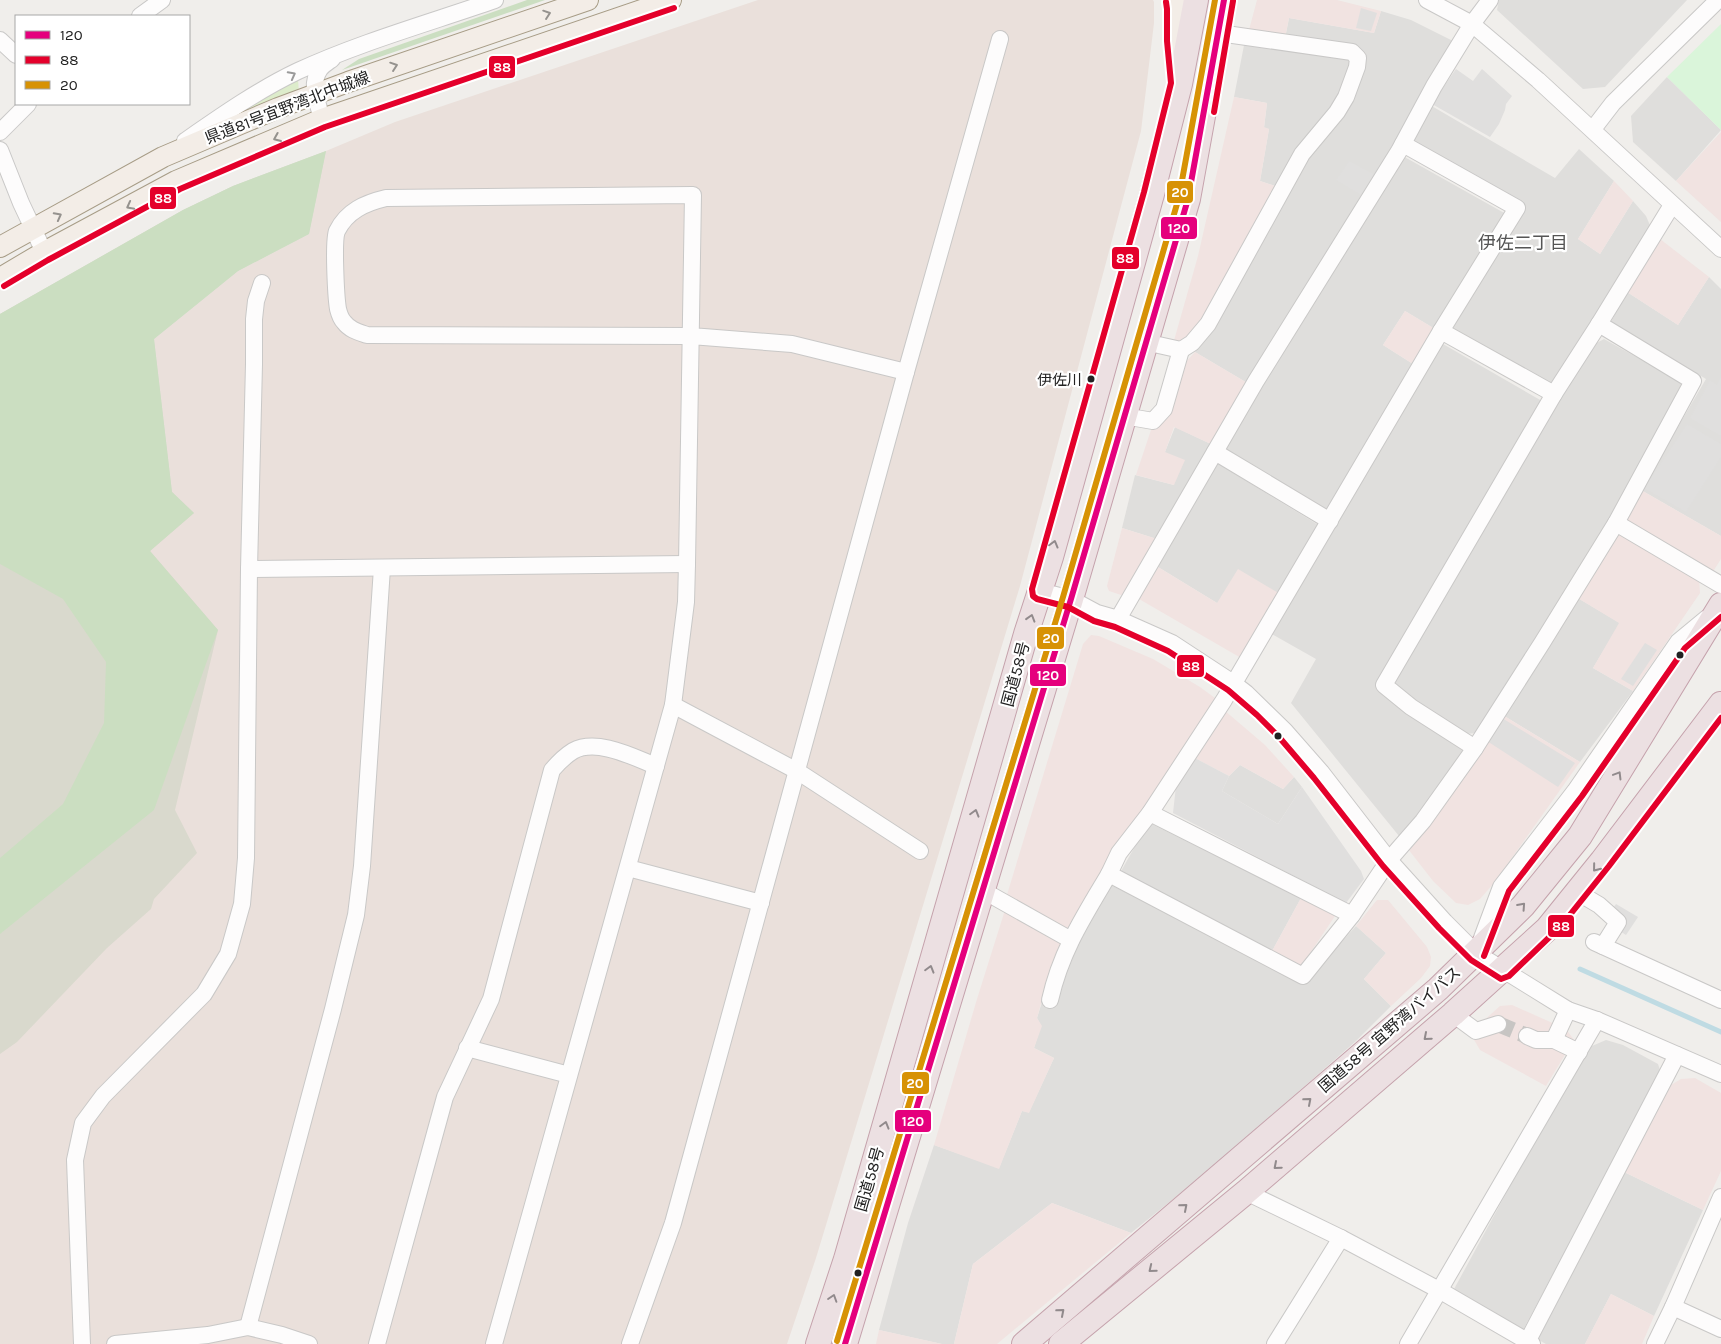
<svg xmlns="http://www.w3.org/2000/svg" width="1721" height="1344" font-family="Karla,'Noto Sans JP',sans-serif">
<rect width="100%" height="100%" fill="#f0eeeb"/>
<g fill="#dfdedc">
<polygon points="1499,0 1687,0 1605,87 1583,89 1497,10"/>
<polygon points="1381,11 1411,20 1457,43 1249,384 1195,352 1305,156 1361,62 1285,38 1289,18 1374,33"/>
<polygon points="1245,40 1354,60 1346,85 1278,187 1260,181 1269,129 1264,128 1267,103 1234,97"/>
<polygon points="1667,77 1721,130 1676,181 1633,142 1631,116"/>
<polygon points="1430,105 1555,178 1579,149 1614,181 1578,239 1600,254 1633,201 1646,216 1652,230 1550,388 1451,331 1524,209 1411,142"/>
<polygon points="1401,155 1506,214 1435,329 1405,311 1383,345 1413,364 1328,510 1222,451"/>
<polygon points="1709,277 1721,289 1721,536 1641,490 1706,379 1611,322 1627,292 1678,325"/>
<polygon points="1604,339 1681,382 1681,391 1610,520 1477,733 1465,734 1402,693 1393,685 1459,570 1593,345"/>
<polygon points="1443,344 1542,401 1405,637 1375,685 1463,751 1417,818 1399,836 1291,703 1316,659 1270,633"/>
<polygon points="1175,427 1213,445 1157,539 1122,528 1135,475 1174,485 1165,452"/>
<polygon points="1217,463 1320,526 1280,594 1217,603 1158,567"/>
<polygon points="1576,597 1620,623 1593,668 1633,691 1580,762 1501,714"/>
<polygon points="1240,765 1283,789 1294,777 1302,787 1278,824 1222,791 1229,776"/>
<polygon points="1152,824 1301,898 1271,953 1120,873 1142,834"/>
<polygon points="1107,883 1304,983 1356,926 1386,953 1364,979 1391,1006 1356,1041 1208,1171 1131,1233 1052,1203 973,1264 954,1344 942,1344 879,1330 908,1223 934,1145 999,1168 1022,1111 1029,1112 1054,1058 1034,1048 1041,1026 1037,1018 1042,1002 1053,1005 1060,975"/>
<polygon points="1606,1040 1623,1045 1658,1064 1661,1073 1523,1330 1453,1291 1546,1120 1592,1046"/>
<polygon points="1624,1172 1703,1210 1654,1316 1611,1294 1585,1344 1546,1344 1537,1339"/>
</g>
<g fill="#f1e3e1">
<polygon points="1257,0 1337,0 1381,11 1374,33 1289,18 1285,38 1249,30"/>
<polygon points="1234,97 1267,103 1264,127 1269,129 1260,181 1278,187 1191,341 1173,344 1198,256"/>
<polygon points="1721,132 1721,222 1676,181"/>
<polygon points="1614,181 1633,201 1600,254 1578,239"/>
<polygon points="1660,239 1709,277 1678,325 1627,292"/>
<polygon points="1405,311 1435,329 1413,364 1383,345"/>
<polygon points="1195,352 1249,384 1213,445 1174,427 1165,452 1185,460 1174,485 1136,475 1152,427 1185,363"/>
<polygon points="1641,490 1721,536 1721,559 1712,573 1625,520"/>
<polygon points="1122,528 1157,539 1124,596 1109,591 1107,586"/>
<polygon points="1618,529 1699,578 1700,593 1633,691 1593,668 1619,623 1576,597"/>
<polygon points="1158,567 1217,603 1238,569 1280,594 1241,658 1139,599"/>
<polygon points="1091,635 1099,636 1153,659 1200,687 1219,701 1068,933 1006,898 1083,644"/>
<polygon points="1224,710 1265,745 1294,777 1283,789 1240,765 1229,776 1193,757"/>
<polygon points="1501,714 1580,762 1494,883 1480,899 1468,905 1456,903 1433,881 1408,849"/>
<polygon points="1301,898 1335,916 1300,968 1271,953"/>
<polygon points="1377,900 1388,900 1427,947 1431,957 1430,966 1421,978 1391,1006 1364,979 1386,953 1356,926"/>
<polygon points="1005,910 1063,942 1050,972 1037,1018 1042,1026 1034,1048 1054,1058 1029,1113 1022,1111 999,1169 934,1145 977,999"/>
<polygon points="1512,1005 1566,1029 1574,1040 1546,1086 1480,1050 1470,1033 1500,1006"/>
<polygon points="1695,1078 1721,1093 1721,1171 1703,1210 1624,1172 1664,1094 1671,1085 1681,1079"/>
<polygon points="1052,1203 1131,1233 997,1344 954,1344 973,1264"/>
<polygon points="1611,1294 1654,1316 1642,1344 1585,1344"/>
<polygon points="879,1330 942,1344 876,1344"/>
</g>
<polygon fill="#eae0db" points="758,0 1153,0 1154,2 1154,23 1141,131 1020,586 816,1258 787,1344 0,1344 0,1043 149,551 172,492 154,339 238,271 309,234 326,151 395,122"/>
<polygon fill="#d9d9cd" points="326,151 309,234 238,271 154,339 172,492 194,513 150,551 218,630 175,810 197,853 154,899 151,909 107,948 17,1042 0,1054 0,314 183,210 233,186"/>
<polygon fill="#ddeccb" points="298,79 299,93 236,117 235,114"/>
<g fill="#cbdec1">
<polygon points="527,0 545,0 342,70 359,59"/>
<polygon points="326,151 309,234 238,271 154,339 172,492 194,513 150,551 218,630 154,810 0,934 0,858 63,804 104,723 106,662 63,599 0,564 0,314 183,210 233,186"/>
</g>
<polygon fill="#daf5da" points="1721,24 1721,130 1667,77"/>
<g fill="#e0dfde">
<polygon points="1361,8 1377,13 1371,31 1356,28"/>
<polygon points="1456,69 1473,81 1482,69 1512,96 1506,104 1505,110 1499,124 1490,137 1432,104"/>
<polygon points="1349,161 1375,175 1363,196 1336,180"/>
<polygon points="1721,377 1721,436 1690,418 1710,380 1717,385"/>
<polygon points="1687,424 1721,444 1721,457 1686,512 1644,488"/>
<polygon points="1645,643 1657,650 1633,686 1621,679"/>
<polygon points="1502,718 1575,763 1558,787 1487,741"/>
<polygon points="1193,757 1229,776 1222,791 1278,824 1302,787 1361,871 1364,879 1346,903 1173,813 1176,786"/>
<polygon points="1616,904 1638,917 1626,935 1604,921"/>
</g>
<g fill="none" stroke-linecap="round" stroke-linejoin="round">
<polyline stroke="#bfdbe3" stroke-width="5" points="1580,969 1721,1032"/>
<polyline stroke="#c7c5c3" stroke-width="16" stroke-dasharray="16 8" stroke-linecap="butt" points="1498,1024 1527,1036"/>
<defs>
<g id="minor">
<polyline points="1427,0 1472,24 1538,80 1721,249"/>
<polyline points="140,16 162,0"/>
<polyline points="0,40 16,55"/>
<path d="M322,119c-4,-16 -13,-34 -2,-50 3,-4 8,-7 12,-10"/>
<polyline points="1593,129 1613,103 1718,0"/>
<polyline points="0,132 28,104"/>
<path d="M185,141c36,-25 73,-51 113,-70 63,-29 131,-48 197,-71"/>
<polyline points="1403,144 1517,208 1441,331 1224,700 1150,813 1119,853 1109,874 1303,976 1352,915 1389,860 1423,821 1475,748 1542,643 1616,523 1693,381 1599,324"/>
<polyline points="0,150 21,203 44,252"/>
<polyline points="1441,331 1554,394"/>
<polyline points="1145,342 1181,350 1192,343 1208,324 1302,154 1337,112 1346,97 1357,67 1358,58 1352,52 1219,33"/>
<polyline points="1124,416 1153,421 1164,409 1181,350"/>
<polyline points="1215,452 1330,521"/>
<polyline points="1616,523 1721,585"/>
<polyline points="249,569 687,564"/>
<polyline points="1040,591 1071,599 1097,613 1118,619 1172,643 1233,683 1246,693 1285,731 1321,772 1389,860 1445,922 1476,953 1568,1010 1597,1020 1721,1074"/>
<polyline points="1118,619 1256,381 1399,151 1434,86 1472,24 1490,0"/>
<polyline points="673,705 797,771 920,851"/>
<polyline points="1475,748 1411,707 1384,685 1554,394 1599,324 1672,205"/>
<polyline points="1150,813 1352,915"/>
<polyline points="628,868 761,903"/>
<polyline points="982,890 1071,940"/>
<polyline points="1577,892 1599,905 1618,922 1603,946"/>
<polyline points="1594,942 1721,1000"/>
<polyline points="1479,946 1501,887 1575,791 1678,642 1707,618"/>
<path d="M1050,1000c11,-49 34,-84 59,-126"/>
<polyline points="1453,1014 1476,1031 1498,1024"/>
<polyline points="1527,1036 1536,1040 1554,1040 1579,1052"/>
<polyline points="1554,1040 1568,1010"/>
<polyline points="467,1048 569,1075"/>
<polyline points="1246,1192 1341,1238 1439,1290 1532,1344"/>
<polyline points="1673,1307 1721,1329"/>
<polyline points="248,1327 333,1009 356,915 362,866 382,568"/>
<polyline points="82,1344 75,1160 83,1123 103,1096 204,994 228,954 242,904 246,858 249,569 254,364 254,319 256,301 262,283"/>
<polyline points="115,1344 208,1335 248,1327 282,1335 309,1344"/>
<path d="M377,1344l68,-247 46,-98 61,-229c6,-7 13,-14 21,-19 24,-13 60,6 83,15"/>
<path d="M494,1344l179,-639 13,-103 1,-38 6,-369 -307,3c-21,5 -39,13 -49,33 -4,10 -1,66 1,78 1,4 3,10 6,13 6,8 14,10 23,13l324,1 101,8 114,28"/>
<polyline points="630,1344 673,1223 906,372 1000,39"/>
<polyline points="1275,1344 1341,1238"/>
<polyline points="1408,1344 1597,1020"/>
<polyline points="1526,1344 1677,1055"/>
<polyline points="1655,1344 1673,1307 1721,1197"/>
</g>
<g id="major">
<polyline points="1174,0 1176,8 1176,40 1178,69"/>
<polyline points="0,247 163,157 278,108 348,82 588,0"/>
<polyline points="0,278 44,252 176,181 322,119 671,0"/>
</g>
<g id="highway">
<polyline points="818,1344 846,1259 1026,634 1051,557 1152,194 1180,84 1196,0"/>
<polyline points="845,1344 1071,599 1188,199 1224,0"/>
<polyline points="1024,1344 1438,989 1523,906 1580,836 1721,605"/>
<polyline points="1061,1344 1246,1192 1453,1014 1547,929 1602,861 1721,704"/>
</g>
</defs>
<use href="#minor" stroke="#c9c8c7" stroke-width="18"/>
<use href="#major" stroke="#a79c86" stroke-width="22"/>
<use href="#highway" stroke="#c5a2ac" stroke-width="26"/>
<use href="#minor" stroke="#fdfcfc" stroke-width="16"/>
<use href="#major" stroke="#f3ede7" stroke-width="20"/>
<use href="#highway" stroke="#ece0e2" stroke-width="24"/>
<defs>
<polyline id="bus-1" points="845,1344 1071,599 1188,199 1224,0"/>
<g id="bus-2">
<polyline points="1166,2 1167,9 1167,41 1171,83 1144,192 1032,589 1033,596 1037,599 1068,607 1094,621 1115,627 1168,651 1228,690 1257,715 1279,737 1314,778 1383,866 1439,928 1471,960 1501,979 1509,976 1561,926 1609,866 1721,718"/>
<polyline points="1214,112 1233,1"/>
<polyline points="4,286 48,260 180,189 325,127 674,8"/>
<polyline points="1484,956 1509,891 1582,796 1685,648 1721,617"/>
</g>
<polyline id="bus-3" points="837,1341 1063,597 1179,197 1215,0"/>
</defs>
<use href="#bus-1" stroke="#fff" stroke-width="10"/>
<use href="#bus-2" stroke="#fff" stroke-width="10"/>
<use href="#bus-3" stroke="#fff" stroke-width="10"/>
<use href="#bus-1" stroke="#e5007d" stroke-width="6"/>
<use href="#bus-2" stroke="#e4002b" stroke-width="6"/>
<use href="#bus-3" stroke="#d79205" stroke-width="6"/>
</g>
<defs><path id="oneway-chevron" d="M-2-3.5L2.5 0L-2 3.5" fill="none" stroke-width="1.6" stroke-linecap="round" stroke-linejoin="round" transform="scale(1.25)"/></defs>
<g stroke="#95928e">
<use href="#oneway-chevron" transform="translate(547 14) rotate(-19)"/>
<use href="#oneway-chevron" transform="translate(394 66) rotate(-19)"/>
<use href="#oneway-chevron" transform="translate(277 138) rotate(157)"/>
<use href="#oneway-chevron" transform="translate(130 206) rotate(152)"/>
<use href="#oneway-chevron" transform="translate(58 216) rotate(-28)"/>
</g>
<use stroke="#9a9a9a" href="#oneway-chevron" transform="translate(292 75) rotate(-28)"/>
<g stroke="#918a8c">
<use href="#oneway-chevron" transform="translate(1054 544) rotate(-75)"/>
<use href="#oneway-chevron" transform="translate(1031 618) rotate(-73)"/>
<use href="#oneway-chevron" transform="translate(1618 775) rotate(-59)"/>
<use href="#oneway-chevron" transform="translate(975 813) rotate(-74)"/>
<use href="#oneway-chevron" transform="translate(1596 868) rotate(129)"/>
<use href="#oneway-chevron" transform="translate(1522 906) rotate(-48)"/>
<use href="#oneway-chevron" transform="translate(930 969) rotate(-74)"/>
<use href="#oneway-chevron" transform="translate(1427 1037) rotate(139)"/>
<use href="#oneway-chevron" transform="translate(1308 1101) rotate(-41)"/>
<use href="#oneway-chevron" transform="translate(885 1125) rotate(-74)"/>
<use href="#oneway-chevron" transform="translate(1277 1166) rotate(139)"/>
<use href="#oneway-chevron" transform="translate(1184 1207) rotate(-41)"/>
<use href="#oneway-chevron" transform="translate(1152 1269) rotate(141)"/>
<use href="#oneway-chevron" transform="translate(833 1298) rotate(-72)"/>
<use href="#oneway-chevron" transform="translate(1061 1312) rotate(-41)"/>
</g>
<g fill="#222" stroke="#fff" stroke-width="2">
<circle cx="1091" cy="379" r="4.5"/>
<circle cx="1680" cy="655" r="4.5"/>
<circle cx="1278" cy="736" r="4.5"/>
<circle cx="858" cy="1273" r="4.5"/>
</g>
<g text-anchor="middle" stroke-width="4.5" stroke-linejoin="round" paint-order="stroke">
<g font-size="15" fill="#222" stroke="#fff" text-anchor="end">
<text x="1082" y="385">伊佐川</text>
</g>
<g font-size="16" fill="#222" stroke="#fff">
<text transform="translate(287 107) rotate(-21)" y="6">県道81号宜野湾北中城線</text>
<text transform="translate(1015 674) rotate(-75)" y="6">国道58号</text>
<text transform="translate(1389 1029) rotate(-41)" y="6">国道58号 宜野湾バイパス</text>
<text transform="translate(869 1179) rotate(-74)" y="6">国道58号</text>
</g>
<g font-size="18" fill="#555" stroke="#fff">
<text x="1523" y="249">伊佐二丁目</text>
</g>
</g>
<g stroke="#fff" stroke-width="2">
<rect x="488" y="55" width="28" height="24" rx="5" fill="#e4002b"/>
<rect x="1166" y="180" width="28" height="24" rx="5" fill="#d79205"/>
<rect x="149" y="186" width="28" height="24" rx="5" fill="#e4002b"/>
<rect x="1160" y="216" width="38" height="24" rx="5" fill="#e5007d"/>
<rect x="1111" y="246" width="29" height="24" rx="5" fill="#e4002b"/>
<rect x="1036" y="626" width="29" height="24" rx="5" fill="#d79205"/>
<rect x="1176" y="654" width="29" height="24" rx="5" fill="#e4002b"/>
<rect x="1029" y="663" width="38" height="24" rx="5" fill="#e5007d"/>
<rect x="1547" y="914" width="28" height="24" rx="5" fill="#e4002b"/>
<rect x="901" y="1071" width="29" height="24" rx="5" fill="#d79205"/>
<rect x="894" y="1109" width="38" height="24" rx="5" fill="#e5007d"/>
</g>
<g font-size="14" text-anchor="middle" font-weight="bold" fill="#fff">
<text x="502" y="72">88</text>
<text x="1180" y="197">20</text>
<text x="163" y="203">88</text>
<text x="1179" y="233">120</text>
<text x="1125" y="263">88</text>
<text x="1051" y="643">20</text>
<text x="1191" y="671">88</text>
<text x="1048" y="680">120</text>
<text x="1561" y="931">88</text>
<text x="915" y="1088">20</text>
<text x="913" y="1126">120</text>
</g>
<rect x="15" y="15" width="175" height="90" fill="#ffffff" stroke="#a7a7a7"/>
<rect x="25" y="31" width="25" height="8" fill="#e5007d" stroke="#a7a7a7"/>
<text x="60" y="40" font-size="15" fill="#222222">120</text>
<rect x="25" y="56" width="25" height="8" fill="#e4002b" stroke="#a7a7a7"/>
<text x="60" y="65" font-size="15" fill="#222222">88</text>
<rect x="25" y="81" width="25" height="8" fill="#d79205" stroke="#a7a7a7"/>
<text x="60" y="90" font-size="15" fill="#222222">20</text>
</svg>
